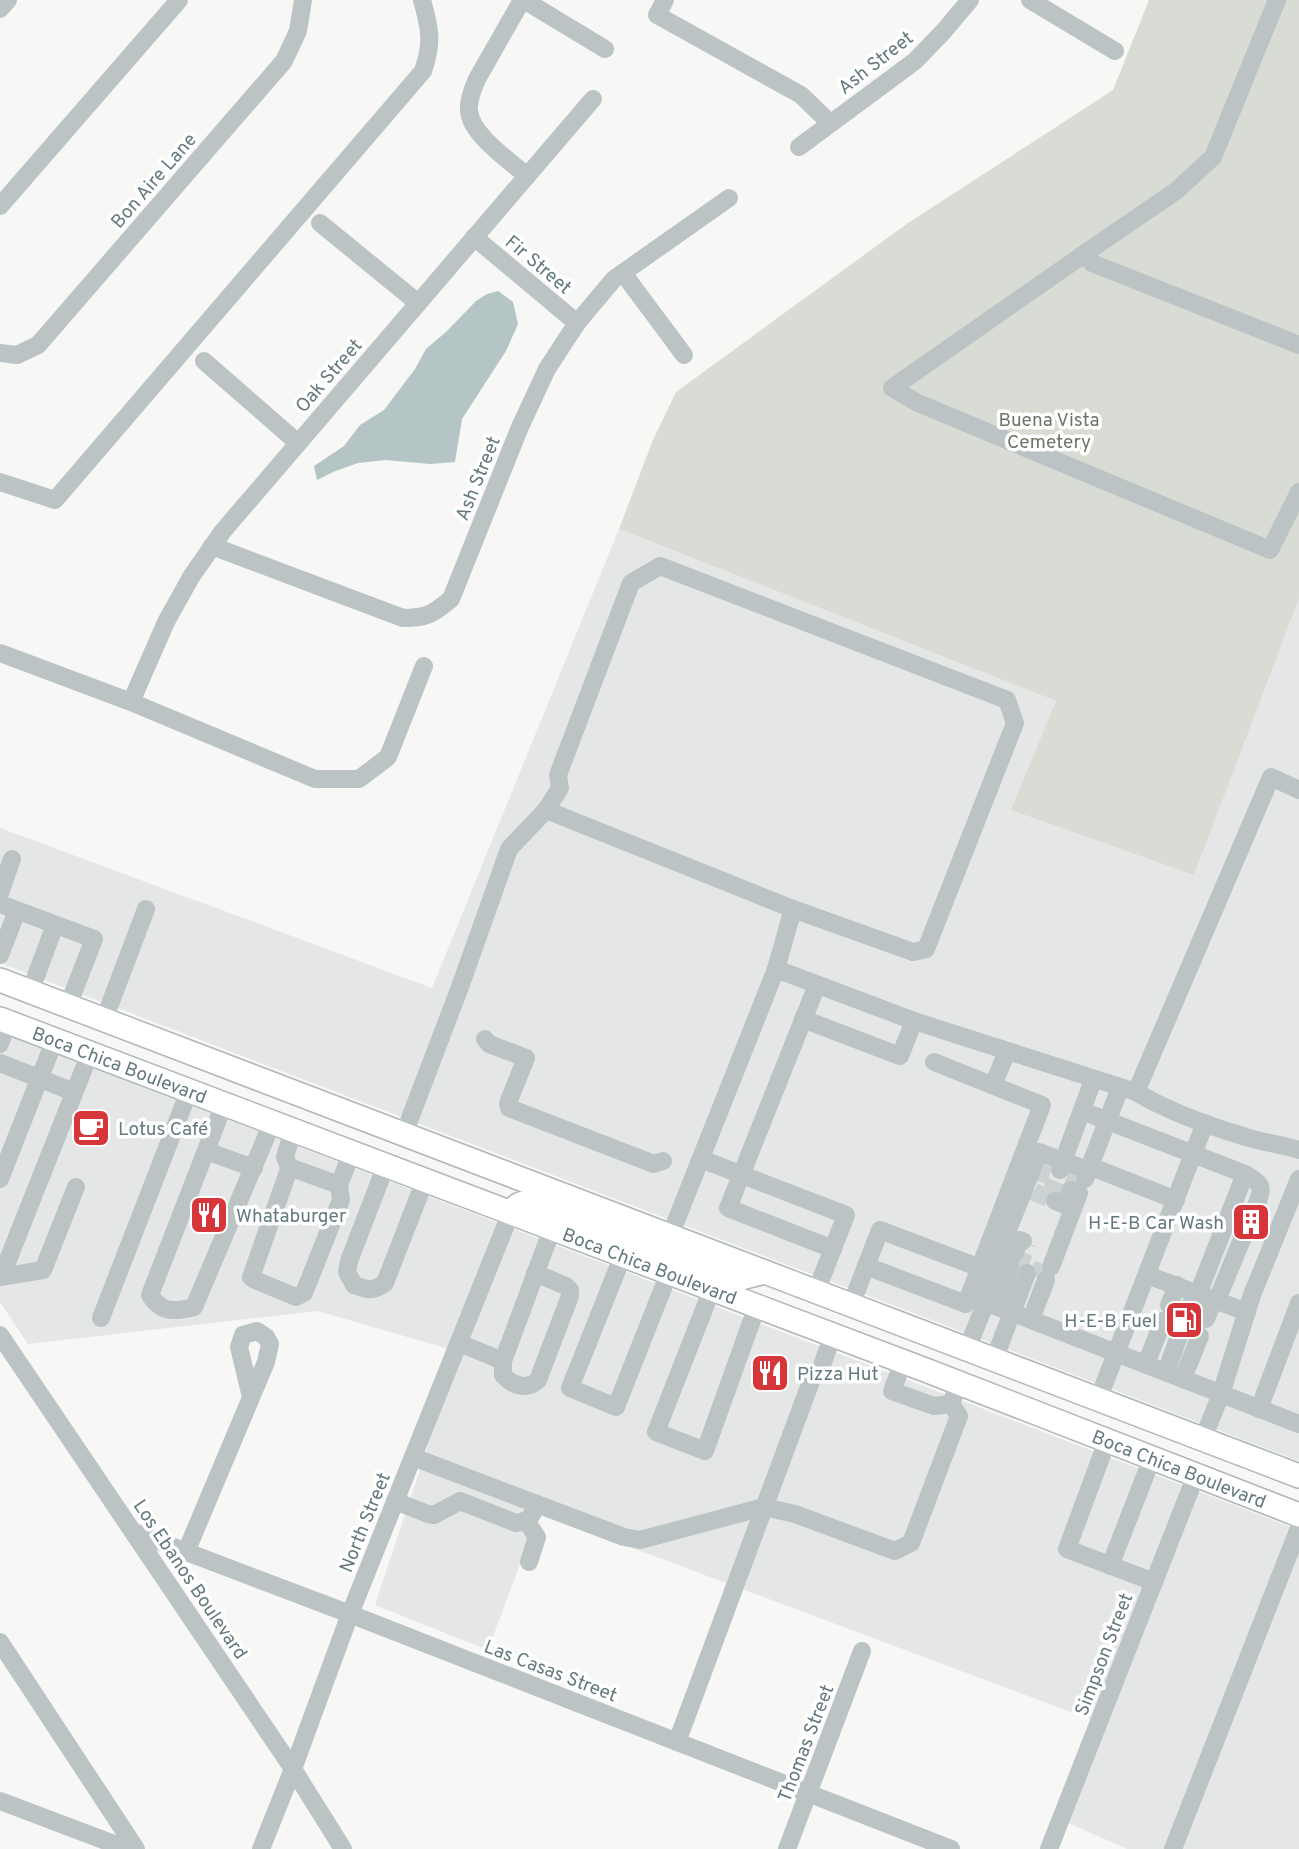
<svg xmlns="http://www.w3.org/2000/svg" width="1299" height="1849" font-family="Overpass,sans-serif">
<rect width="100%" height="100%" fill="#f7f7f5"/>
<g fill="#e5e7e6">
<polygon points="619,529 1056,701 1194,874 1299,599 1299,1461 0,963 0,828 432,988"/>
<polygon points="0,1032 1299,1530 1299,1849 1127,1849 1066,1822 1103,1724 539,1513 488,1650 375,1605 459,1352 318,1311 28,1344 0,1302"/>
</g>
<polygon fill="#d9dcd4" points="1149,0 1299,0 1299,599 1194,875 1011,810 1056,701 619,529 653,440 676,392 908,223 1113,90"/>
<polygon fill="#b5c4c5" points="498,291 513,302 518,324 506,351 462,419 455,462 430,464 385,460 358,463 333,472 317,480 314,466 344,446 360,425 384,410 415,369 426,349 447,331 476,301 487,294"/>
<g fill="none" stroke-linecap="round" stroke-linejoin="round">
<g stroke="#cbd2d1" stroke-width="18" stroke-dasharray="18 9" stroke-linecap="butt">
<polyline points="1044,1164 1034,1192 1055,1201"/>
<polyline points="1071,1190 1077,1176"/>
<polyline points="1049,1198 1060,1170"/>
<polyline points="1243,1237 1256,1206"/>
<polyline points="1017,1269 1028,1243"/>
<polyline points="1038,1277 1043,1264"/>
</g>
<defs>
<g id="major">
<polyline points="0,980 1299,1476"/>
<path id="s1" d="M0,1019l928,352 371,144"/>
<path d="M511,1212c9,-12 16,-10 31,-8l195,75 28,-7"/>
</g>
</defs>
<use href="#major" stroke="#b0b7b9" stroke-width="26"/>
<g stroke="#bcc3c4" stroke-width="18">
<path d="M522,0l-45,79c-4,9 -9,22 -8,32 2,24 41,50 58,65"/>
<polyline points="524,0 605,49"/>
<polyline points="665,0 657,15 801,95 830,123"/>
<polyline points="1030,0 1115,51"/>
<polyline points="1277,0 1213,157 1176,191 1084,254 892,388 918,403 1270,550 1299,492"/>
<polyline points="0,9 8,0"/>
<polyline points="799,147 915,61 943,32 970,0"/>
<polyline points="0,206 179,0"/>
<polyline points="320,223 418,303"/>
<polyline points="474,237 577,323"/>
<polyline points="1084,254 1092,263 1299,345"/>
<polyline points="623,273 684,355"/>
<polyline points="0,353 17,355 38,345 284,61 298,31 303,0"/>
<polyline points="204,361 298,443"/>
<path d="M0,482l55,18 368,-429c10,-29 7,-42 -1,-71"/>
<path d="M212,546l191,72c24,0 30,-4 48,-19l69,-172 27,-58 30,-46 37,-44 115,-81"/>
<polyline points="0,653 131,702 315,779 359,779 388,757 424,666"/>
<polyline points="131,702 166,622 191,577 223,531 593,99"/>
<polyline points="546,810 560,788 558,775 631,583 660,566 1007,700 1015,723 926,949 913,952 793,909"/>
<polyline points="0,893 12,859"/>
<polyline points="0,904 94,939 68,1006"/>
<polyline points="0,955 17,911"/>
<path d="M776,969l138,52 222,71c33,20 73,34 110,45 18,6 35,7 53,13"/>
<polyline points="817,985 728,1208 833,1249"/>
<polyline points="30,992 55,925"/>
<polyline points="803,1019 900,1056 914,1021"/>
<polyline points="104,1020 146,909"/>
<polyline points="485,1039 489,1044 526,1058 508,1103 509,1108 654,1164 663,1161"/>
<polyline points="0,1044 8,1022"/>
<polyline points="0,1063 74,1092"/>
<polyline points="993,1085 1007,1052"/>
<polyline points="1136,1092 1271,777 1299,790"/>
<path d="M224,1104l-74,191c11,18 25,17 44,12l78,-184"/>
<polyline points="1082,1111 1245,1174 1198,1294"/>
<polyline points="293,1130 285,1157 289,1167 288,1172 251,1277 255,1280 296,1297 304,1293 341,1200 339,1185 352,1152"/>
<polyline points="404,1134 460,987 509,849 546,810 793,909 776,969 670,1236"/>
<polyline points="206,1151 254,1168"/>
<polyline points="701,1159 846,1215 816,1292"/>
<path d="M386,1165l-37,96 -2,11 7,13c14,5 18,7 31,-2l40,-103"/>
<polyline points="289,1167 339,1185"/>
<polyline points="1082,1168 1039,1152 980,1300 1299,1424"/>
<polyline points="1097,1169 1176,1200"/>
<polyline points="1060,1170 1093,1080"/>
<path d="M1245,1174c19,11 18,13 11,32"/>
<polyline points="0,1179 55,1039"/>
<polyline points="1085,1179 1120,1088"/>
<polyline points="1055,1201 1065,1205 1071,1190"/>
<polyline points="1015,1253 1019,1240 1023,1241"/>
<polyline points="623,1255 570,1388 616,1407 669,1273"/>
<polyline points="866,1266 966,1304 1042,1105 934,1062"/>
<polyline points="1051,1267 1079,1193"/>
<polyline points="2,1275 90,1053"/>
<polyline points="1147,1275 1247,1312"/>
<polyline points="0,1277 43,1270 76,1187"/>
<polyline points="712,1289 656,1432 705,1451 757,1306"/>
<polyline points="1217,1300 1243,1237"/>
<polyline points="851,1305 880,1230 980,1268"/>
<polyline points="1169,1305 1177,1285"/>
<polyline points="997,1306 1010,1266"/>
<polyline points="1188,1312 1196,1292"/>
<polyline points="101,1318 189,1091"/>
<polyline points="1031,1319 1046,1280"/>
<polyline points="1206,1319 1214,1299"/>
<polyline points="0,1335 293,1769 343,1849"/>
<polyline points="459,1343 503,1361 552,1229"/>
<polyline points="967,1349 986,1302"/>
<polyline points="994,1360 1027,1273"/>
<path d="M503,1361v14c9,10 24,16 35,5l32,-84v-6l-4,-4 -31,-13"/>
<polyline points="903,1362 892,1391 934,1406 951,1404"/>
<polyline points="1146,1364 1163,1321"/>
<polyline points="1166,1372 1182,1328"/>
<polyline points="1183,1378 1200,1336"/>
<polyline points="1098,1400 1205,1123"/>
<polyline points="1259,1409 1299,1303"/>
<polyline points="1203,1439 1221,1394 1252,1295 1299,1179"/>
<polyline points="1107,1441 1067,1549 1154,1582"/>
<polyline points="413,1457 624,1537 640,1540 764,1507 795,1514 895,1551 911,1543 959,1416 951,1404 959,1383"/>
<path d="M395,1501l33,13 6,1 26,-14 56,22c14,-2 16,-7 21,-19"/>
<polyline points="526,1521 537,1537 529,1562"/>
<polyline points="134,1532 350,1614 951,1849"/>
<polyline points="186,1552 266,1362 270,1344 266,1337 257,1331 243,1335 239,1347 251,1397"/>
<polyline points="1110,1566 1152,1458"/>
<polyline points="0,1642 136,1849"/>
<polyline points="677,1742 813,1376 821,1368 833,1335"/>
<polyline points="0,1801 127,1849"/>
<polyline points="261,1849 293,1769 350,1614 511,1212"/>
<polyline points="787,1849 862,1651"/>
<polyline points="1049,1849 1196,1475"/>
<polyline points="1173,1849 1299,1528"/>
</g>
<use href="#major" stroke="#fff" stroke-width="23"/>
</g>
<defs>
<symbol id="cafe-square" viewBox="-11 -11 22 22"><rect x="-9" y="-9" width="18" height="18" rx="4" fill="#d6363a" stroke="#fff"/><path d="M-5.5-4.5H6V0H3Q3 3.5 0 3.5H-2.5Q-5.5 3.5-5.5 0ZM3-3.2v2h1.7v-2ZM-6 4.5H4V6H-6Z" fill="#fff"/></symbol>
<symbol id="restaurant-square" viewBox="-11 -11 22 22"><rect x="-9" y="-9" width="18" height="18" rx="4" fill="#d6363a" stroke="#fff"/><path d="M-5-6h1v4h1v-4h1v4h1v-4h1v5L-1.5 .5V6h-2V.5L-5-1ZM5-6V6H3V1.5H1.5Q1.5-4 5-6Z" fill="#fff"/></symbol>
<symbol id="building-square" viewBox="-11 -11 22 22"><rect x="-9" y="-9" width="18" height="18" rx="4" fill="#d6363a" stroke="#fff"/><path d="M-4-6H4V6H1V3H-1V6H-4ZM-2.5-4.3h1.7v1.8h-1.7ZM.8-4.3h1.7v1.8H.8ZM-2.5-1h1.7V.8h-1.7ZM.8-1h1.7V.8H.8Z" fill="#fff"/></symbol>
<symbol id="fuel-square" viewBox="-11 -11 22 22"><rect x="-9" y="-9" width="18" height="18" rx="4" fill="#d6363a" stroke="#fff"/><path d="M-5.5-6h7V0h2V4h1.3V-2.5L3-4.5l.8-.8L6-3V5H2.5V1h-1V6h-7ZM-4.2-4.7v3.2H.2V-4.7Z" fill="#fff"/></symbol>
</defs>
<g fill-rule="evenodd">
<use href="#cafe-square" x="69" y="1106" width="44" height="44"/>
<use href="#restaurant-square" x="187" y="1193" width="44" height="44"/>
<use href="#building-square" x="1229" y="1200" width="44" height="44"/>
<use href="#fuel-square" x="1162" y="1298" width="44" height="44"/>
<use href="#restaurant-square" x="748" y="1351" width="44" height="44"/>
</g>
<g text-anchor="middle" stroke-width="7" stroke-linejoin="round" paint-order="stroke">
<g font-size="19" fill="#657a7e" stroke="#fff">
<text transform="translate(875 62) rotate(-38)" y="7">Ash Street</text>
<text transform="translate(153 180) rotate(-49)" y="7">Bon Aire Lane</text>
<text transform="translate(539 264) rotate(40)" y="7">Fir Street</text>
<text transform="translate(328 375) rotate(-49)" y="7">Oak Street</text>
<text transform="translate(477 478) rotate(-68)" y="7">Ash Street</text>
<text dy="7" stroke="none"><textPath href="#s1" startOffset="128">Boca Chica Boulevard</textPath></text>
<text dy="7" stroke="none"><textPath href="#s1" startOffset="695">Boca Chica Boulevard</textPath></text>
<text dy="7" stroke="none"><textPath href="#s1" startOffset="1262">Boca Chica Boulevard</textPath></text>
<text transform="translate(364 1522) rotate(-68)" y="7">North Street</text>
<text transform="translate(191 1579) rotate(56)" y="7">Los Ebanos Boulevard</text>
<text transform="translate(1103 1654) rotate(-69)" y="7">Simpson Street</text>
<text transform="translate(551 1670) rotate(21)" y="7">Las Casas Street</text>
<text transform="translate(805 1743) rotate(-69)" y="7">Thomas Street</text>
</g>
<g font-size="19" fill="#6b7663" stroke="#fff">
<text x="1049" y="426">Buena Vista<tspan x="1049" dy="22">Cemetery</tspan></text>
</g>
<g font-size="19" fill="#657a7e" stroke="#fff" text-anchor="start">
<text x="118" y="1135">Lotus Café</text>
<text x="236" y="1222">Whataburger</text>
<text x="1224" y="1229" text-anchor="end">H-E-B Car Wash</text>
<text x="1157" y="1327" text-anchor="end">H-E-B Fuel</text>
<text x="797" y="1380">Pizza Hut</text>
</g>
</g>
</svg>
